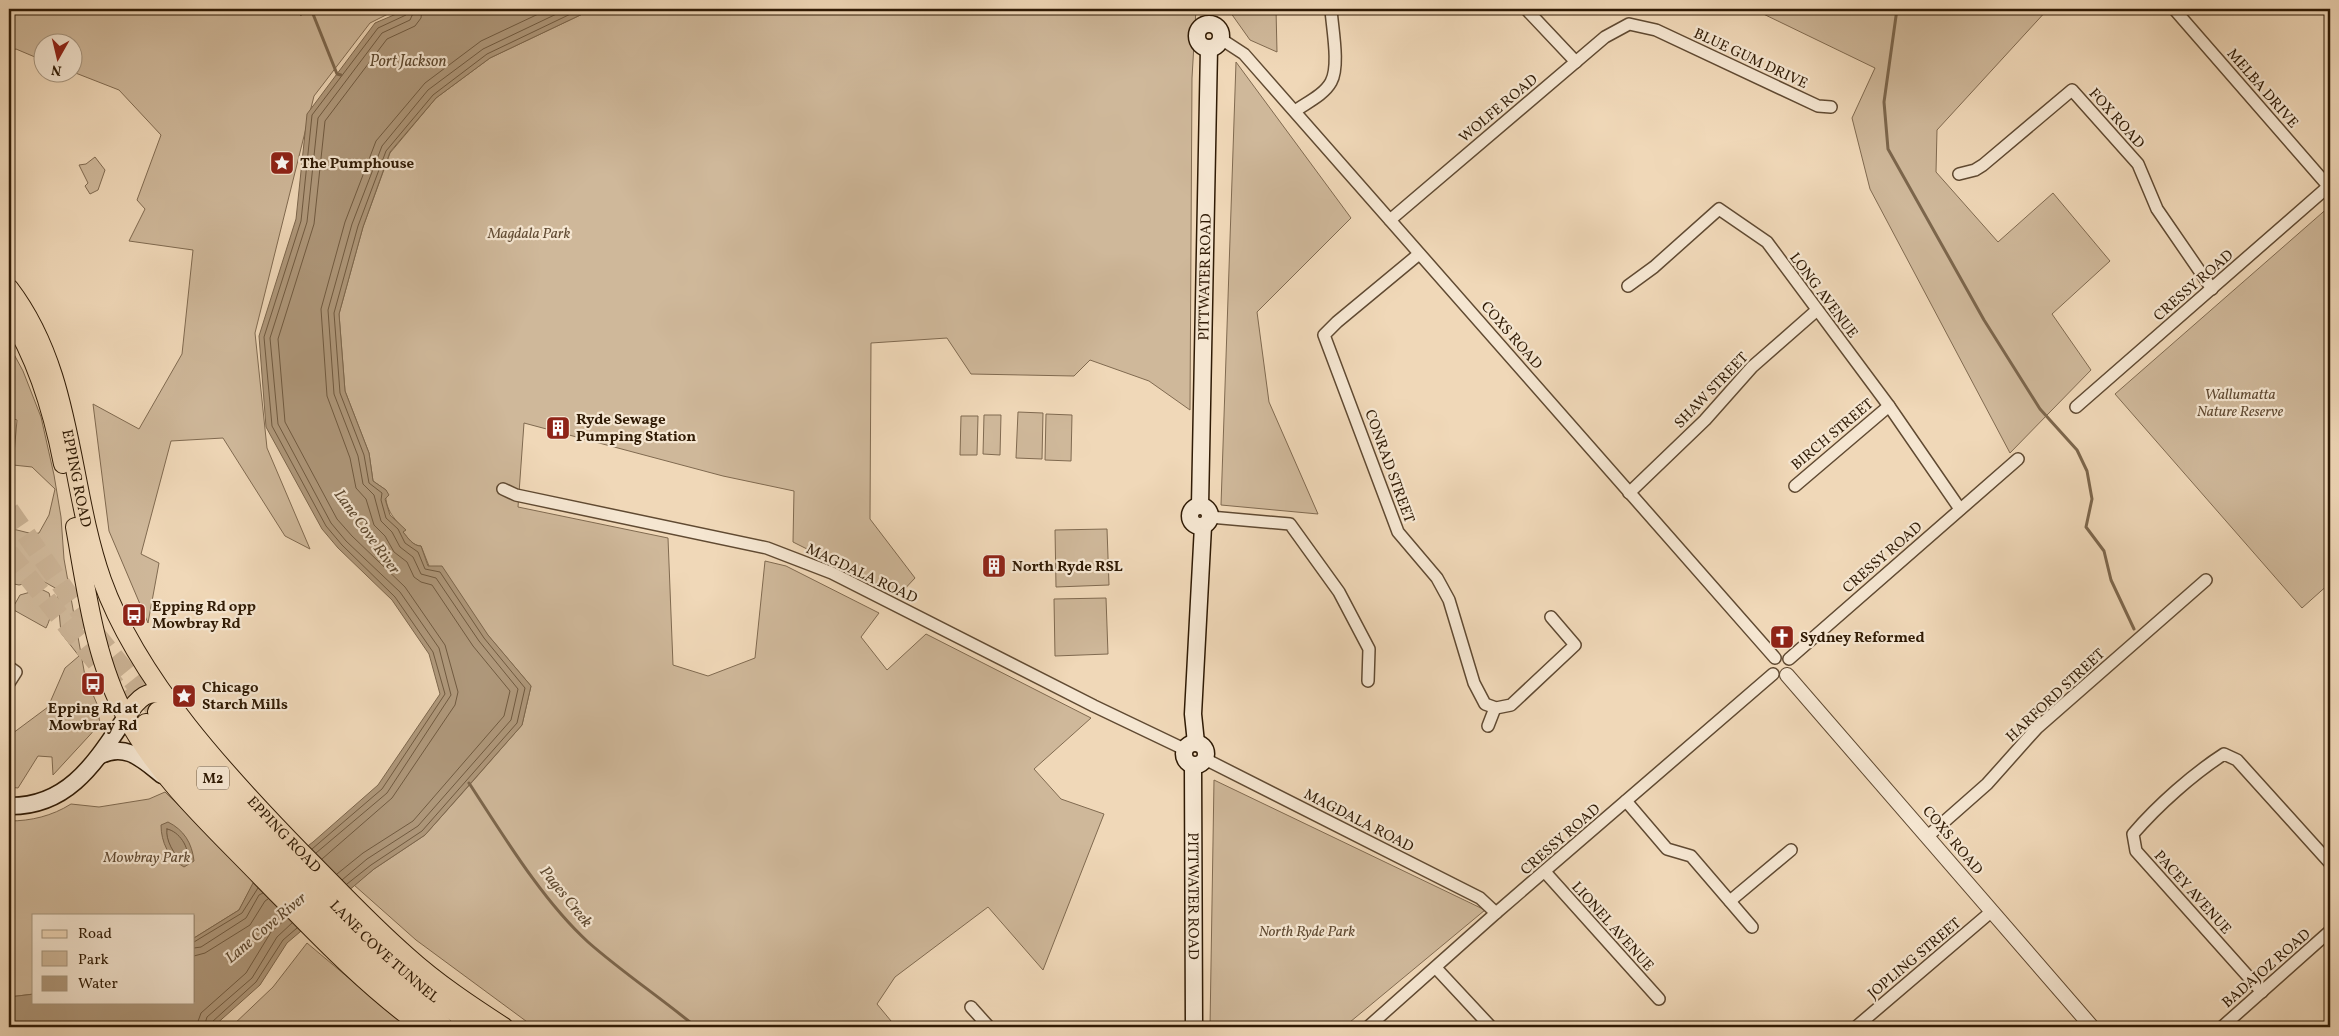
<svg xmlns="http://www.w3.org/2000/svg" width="2339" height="1036" font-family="Vollkorn,serif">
<rect width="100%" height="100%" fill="#f0d8b8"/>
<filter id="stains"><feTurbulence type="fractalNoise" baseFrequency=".004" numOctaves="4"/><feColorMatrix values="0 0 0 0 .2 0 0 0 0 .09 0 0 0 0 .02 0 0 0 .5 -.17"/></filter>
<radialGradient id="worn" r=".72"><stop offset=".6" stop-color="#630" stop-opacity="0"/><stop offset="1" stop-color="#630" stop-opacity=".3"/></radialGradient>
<g fill="#cfb89a" stroke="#806a50">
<polygon points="9,9 297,9 301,16 303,9 398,9 370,23 314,96 255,333 267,448 310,549 285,536 223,438 171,441 141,554 159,563 148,623 109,531 93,404 139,429 182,354 193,250 129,241 145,209 137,200 161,135 119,90 73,72 72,42 42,42 42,60 16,49 9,51"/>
<path d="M593,9h603l-4,69 -2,332 -41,-29 -59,-21 -16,16 -103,-2 -24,-36 -76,5 -1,176 45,59 -16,17 -106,-53 1,-51 -71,-15 -199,-53 -6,84 150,31 5,127 35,11 47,-18 10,-97 21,5 93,47 -18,24 26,33 39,-36 165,84 -57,51 27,30 43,15 -61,156 -55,-63 -93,70 -18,27 19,23h-362l-118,-87 -62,-55 20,-16 51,-34 41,-46 56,-64 9,-39 -102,-120 -8,-20c-8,0 -13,-8 -18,-14l2,-2c-12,-12 -21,-22 -19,-40l-13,-9 -4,-28 -24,-62 -6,-77 24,-87 27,-74 46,-55 54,-40z"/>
<polygon points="1228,9 1276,9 1277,52 1250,40"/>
<polygon points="1753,9 2048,9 1937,130 1936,172 1998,242 2053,193 2110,261 2052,314 2091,370 2010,453 1870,189 1852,118 1875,68"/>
<polygon points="1236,62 1351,218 1257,312 1269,402 1318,514 1221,505"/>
<polygon points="95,157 105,170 98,190 90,194 85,186 88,183 79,165 86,164"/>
<polygon points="2330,206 2330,583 2302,608 2115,394"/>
<polygon points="9,345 23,371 41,417 54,475 61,517 64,559 85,676 97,704 100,724 53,775 52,757 38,756 18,788 9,787 9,736 48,707 65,668 79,656 61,633 57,589 41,580 19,585 9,583 9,528 33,534 39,533 49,515 55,489 32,467 13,465 17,420 9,417"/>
<polygon points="1018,412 1043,413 1042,459 1016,458"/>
<polygon points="1046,414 1072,415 1071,461 1045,460"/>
<polygon points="984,415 1001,415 1000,455 983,454"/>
<polygon points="961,416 978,416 977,455 960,455"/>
<polygon points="1107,529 1109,585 1056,587 1055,530"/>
<path d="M41,589l8,4c4,13 3,23 -3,35l-34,-19 8,-14z"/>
<polygon points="1106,598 1108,654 1055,656 1054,599"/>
<polygon points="1214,780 1485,910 1344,1027 1210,1027"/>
<path d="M165,792l94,91 -6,1 -14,26 -45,28v-23h-160v79l-25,3v-176c22,0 43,-5 62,-17l28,3 50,-8z"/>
<polygon points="307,943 407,1027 231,1027 273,987"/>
</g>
<g fill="#af987b" stroke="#7c664c">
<path d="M408,9h185l-103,49 -54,40 -46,54 -27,75 -24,87 6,77 24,62 4,28 13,9 3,5 -4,4 5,16 16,15 -3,2c5,6 10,14 18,14l7,20h14l46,69 43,51 -9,39 -97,110 -51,34 -87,74 -27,42 -47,42h-204v-30l25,-3v8h160v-64l45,-28 14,-27h6l54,-41 65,-57 62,-91 -11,-40 -37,-54 -54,-52 -16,-19 -56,-102 -7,-91 37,-117 11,-105 68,-91z"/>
<path d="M168,822c16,8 24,21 26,39l-10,6c-15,-8 -23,-25 -23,-42z"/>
</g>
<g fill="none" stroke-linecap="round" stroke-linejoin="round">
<g stroke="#705a40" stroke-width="1">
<path d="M167,829c12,2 23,19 20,30l-4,2c-9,-5 -18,-22 -16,-32z"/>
<polyline points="312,849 382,789 445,694 433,652 395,597 342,545 326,526 272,426 264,337 301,221 312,115 378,28 406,15 409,9"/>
<polyline points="316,853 387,793 451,695 439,648 400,592 346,541 331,523 278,424 270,338 307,222 318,118 382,33 410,20 415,9"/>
<polyline points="322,859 392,798 455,705 458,692 445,645 405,587 352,536 337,519 285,422 278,339 314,224 325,121 387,39 415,26 421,18 422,9"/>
<polyline points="337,874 363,853 413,821 504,716 510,691 473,646 432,585 421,582 414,577 407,562 394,552 385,536 374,525 366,499 356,488 350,458 327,396 321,309 345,222 376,141 425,83 481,41 549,9"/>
<polyline points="342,880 367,859 418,826 511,720 518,689 479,641 436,578 421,574 413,557 400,547 392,532 381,521 374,495 363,484 358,456 334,394 328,310 352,224 382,146 428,90 483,49 567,9"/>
<polyline points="347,884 371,865 422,831 517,723 525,688 484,638 440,572 425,569 418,552 405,543 398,529 386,518 381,500 382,493 369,483 364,455 340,393 334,313 358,226 386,151 433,95 487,54 581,9"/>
<polyline points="194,942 242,913 258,888"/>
<polyline points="194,948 201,947 246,918 259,895 263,893"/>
<polyline points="194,956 205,953 250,925 265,901 268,899"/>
<polyline points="196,1027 201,1013 246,973 271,932 287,918"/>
<polyline points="204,1027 207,1017 252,978 277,937 292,923"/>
<polyline points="210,1027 212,1022 256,982 283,940 297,928"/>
</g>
<g stroke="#7c664c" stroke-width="3">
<polyline points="311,9 337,74 341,75"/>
<polyline points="1897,9 1884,102 1888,149 1984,320 2040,409 2077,450 2087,471 2092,499 2086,527 2104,551 2111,580 2134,629"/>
<path d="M469,783c34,52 73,117 119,159 34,30 73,56 108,85"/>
</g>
<g stroke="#cab294" stroke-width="20" stroke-dasharray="20 10" stroke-linecap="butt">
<polyline points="9,510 97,636 158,712"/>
<polyline points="9,553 146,724"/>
</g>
<defs>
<g id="minor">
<polyline points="1526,9 1576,62"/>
<polyline points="2174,9 2329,187"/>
<polyline points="1221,39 1244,54 1775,658"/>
<path d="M1295,111c11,-8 29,-16 36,-29 9,-16 1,-55 0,-73"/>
<polyline points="1959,174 1975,170 1983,165 2072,90 2138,164 2157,209 2212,289"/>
<polyline points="1390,220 1605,37 1629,24 1656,30 1818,106 1831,107"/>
<polyline points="1419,254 1337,322 1324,335 1398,532 1437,578 1449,600 1474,683 1485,704 1496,708 1511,705 1575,645 1551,617"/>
<polyline points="1628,286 1654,267 1719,209 1767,242 1889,406 1960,509"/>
<polyline points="2076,407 2330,185"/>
<polyline points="1795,486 1889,406"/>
<polyline points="503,489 516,495 767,548 832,573 1094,706 1184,749"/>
<polyline points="1629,493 1705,420 1752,367 1817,310"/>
<polyline points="1210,517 1290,524 1339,592 1369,649 1368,681"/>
<polyline points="1789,659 2018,459"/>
<polyline points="9,667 16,672 9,683"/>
<polyline points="1488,726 1495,708"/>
<polyline points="1205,759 1480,898 1496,913"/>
<polyline points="1626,801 1667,849 1691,856 1752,927"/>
<polyline points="1928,836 1987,784 2037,728 2206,580"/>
<polyline points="1545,872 1659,999"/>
<polyline points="1730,901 1791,850"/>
<polyline points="1436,968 1491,1027"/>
<path d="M2262,992l-126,-141 -3,-17c25,-29 60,-60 91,-80l13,6 93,103"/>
<polyline points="971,1007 989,1027"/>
<polyline points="1368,1027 1496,913 1773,674"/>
<polyline points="1856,1027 1992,911"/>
<polyline points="2222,1027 2330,931"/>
</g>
<polyline id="tertiary" points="1787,675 2092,1027"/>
<g id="secondary">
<circle cx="1209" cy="36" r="12"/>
<circle cx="1200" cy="516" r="10"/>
<path id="s1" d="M1200,506l9,-458"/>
<circle cx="1195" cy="754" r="11"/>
<polyline points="1196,743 1193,714 1203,526"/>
<path d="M99,756c26,-14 43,3 63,19"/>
<path id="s2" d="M1193,765l1,262"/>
<path d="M9,806c60,1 87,-45 117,-89"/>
</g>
<g id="primary">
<path id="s3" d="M9,288c65,85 59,195 93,292 36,101 126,197 200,273 35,35 68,71 105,103 30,27 63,49 97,71"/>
<path d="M9,315c28,44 44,98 54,149"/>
<path d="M75,527c11,61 20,134 51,190 34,63 87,110 136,161 52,53 101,106 161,149"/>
<path d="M126,717c10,-17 24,-33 44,-18"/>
</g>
<g id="motorway">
<path id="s4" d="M158,712l34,43 53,58 130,133 54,47 48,34"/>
<polyline points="146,724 194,782 336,930 383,975 443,1027"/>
</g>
</defs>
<use href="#minor" stroke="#604a32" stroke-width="14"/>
<use href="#tertiary" stroke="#604a32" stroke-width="16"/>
<use href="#secondary" stroke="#301b05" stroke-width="19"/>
<use href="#primary" stroke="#301b05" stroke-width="20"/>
<use href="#motorway" stroke="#301b05" stroke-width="22"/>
<use href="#minor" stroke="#f5e6d1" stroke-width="11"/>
<use href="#tertiary" stroke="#f5e6d1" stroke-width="14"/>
<use href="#secondary" stroke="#f5e6d1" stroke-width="16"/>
<use href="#primary" stroke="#f0d8b8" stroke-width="18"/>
<use href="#motorway" stroke="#f0d8b8" stroke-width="20"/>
</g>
<defs>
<symbol id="sight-square" viewBox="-11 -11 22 22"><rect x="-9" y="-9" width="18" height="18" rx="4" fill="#8f2418" stroke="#f5e6d1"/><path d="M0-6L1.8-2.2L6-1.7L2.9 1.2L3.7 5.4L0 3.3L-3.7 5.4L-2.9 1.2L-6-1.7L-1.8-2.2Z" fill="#fff"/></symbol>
<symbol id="building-square" viewBox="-11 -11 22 22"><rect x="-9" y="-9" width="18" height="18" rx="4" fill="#8f2418" stroke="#f5e6d1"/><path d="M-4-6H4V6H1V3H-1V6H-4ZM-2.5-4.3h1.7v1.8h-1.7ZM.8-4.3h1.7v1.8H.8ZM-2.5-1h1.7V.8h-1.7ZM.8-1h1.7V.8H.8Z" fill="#fff"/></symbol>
<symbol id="bus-square" viewBox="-11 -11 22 22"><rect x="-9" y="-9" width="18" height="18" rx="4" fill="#8f2418" stroke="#f5e6d1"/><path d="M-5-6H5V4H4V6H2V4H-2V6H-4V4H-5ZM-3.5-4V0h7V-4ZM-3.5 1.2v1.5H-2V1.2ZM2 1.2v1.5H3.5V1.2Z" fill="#fff"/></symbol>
<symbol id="church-square" viewBox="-11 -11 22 22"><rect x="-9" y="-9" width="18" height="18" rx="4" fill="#8f2418" stroke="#f5e6d1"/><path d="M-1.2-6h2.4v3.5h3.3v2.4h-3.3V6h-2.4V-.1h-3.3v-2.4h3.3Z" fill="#fff"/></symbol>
</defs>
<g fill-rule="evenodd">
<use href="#sight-square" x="268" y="149" width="28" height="28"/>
<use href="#building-square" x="544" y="414" width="28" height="28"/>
<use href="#building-square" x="980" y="552" width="28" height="28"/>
<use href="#bus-square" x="120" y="601" width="28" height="28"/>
<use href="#church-square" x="1768" y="623" width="28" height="28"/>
<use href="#bus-square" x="79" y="670" width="28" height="28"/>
<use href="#sight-square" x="170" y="682" width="28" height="28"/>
</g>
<g text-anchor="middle" stroke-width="4.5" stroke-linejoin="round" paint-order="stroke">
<rect fill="#f5e6d1" stroke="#6b5842" stroke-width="1" x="197" y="766.5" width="32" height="23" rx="4"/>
<g font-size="14" font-weight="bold" fill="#301b05">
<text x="213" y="783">M2</text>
</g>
<g font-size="15" fill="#301b05" stroke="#f5e6d1">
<text transform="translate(1751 58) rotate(25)" y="5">BLUE GUM DRIVE</text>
<text transform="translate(2263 88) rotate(49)" y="5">MELBA DRIVE</text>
<text transform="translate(1498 108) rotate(-40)" y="5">WOLFE ROAD</text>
<text transform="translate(2117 118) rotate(48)" y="5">FOX ROAD</text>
<text dy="5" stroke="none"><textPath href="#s1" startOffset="229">PITTWATER ROAD</textPath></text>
<text transform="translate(2193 285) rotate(-41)" y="5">CRESSY ROAD</text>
<text transform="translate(1824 295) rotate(53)" y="5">LONG AVENUE</text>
<text transform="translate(1512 335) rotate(49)" y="5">COXS ROAD</text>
<text transform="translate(1711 390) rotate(-46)" y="5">SHAW STREET</text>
<text transform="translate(1832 434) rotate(-40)" y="5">BIRCH STREET</text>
<text transform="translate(1390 466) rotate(70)" y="5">CONRAD STREET</text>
<text dy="5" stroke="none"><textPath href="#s3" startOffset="204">EPPING ROAD</textPath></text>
<text transform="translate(1882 557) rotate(-41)" y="5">CRESSY ROAD</text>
<text transform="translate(862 573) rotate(25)" y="5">MAGDALA ROAD</text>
<text transform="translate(2055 695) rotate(-43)" y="5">HARFORD STREET</text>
<text transform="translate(1359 820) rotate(27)" y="5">MAGDALA ROAD</text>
<text dy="5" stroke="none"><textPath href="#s3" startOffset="624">EPPING ROAD</textPath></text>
<text transform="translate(1560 839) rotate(-41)" y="5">CRESSY ROAD</text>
<text transform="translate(1953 840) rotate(50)" y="5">COXS ROAD</text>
<text transform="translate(2193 892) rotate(48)" y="5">PACEY AVENUE</text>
<text dy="5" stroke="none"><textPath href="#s2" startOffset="131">PITTWATER ROAD</textPath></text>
<text transform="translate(1613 926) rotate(48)" y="5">LIONEL AVENUE</text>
<text dy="5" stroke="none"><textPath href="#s4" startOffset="330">LANE COVE TUNNEL</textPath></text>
<text transform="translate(1914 958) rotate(-40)" y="5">JOPLING STREET</text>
<text transform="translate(2266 968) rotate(-41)" y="5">BADAJOZ ROAD</text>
</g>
<g font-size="15" font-weight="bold" fill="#301b05" stroke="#f5e6d1" text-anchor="start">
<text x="300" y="168">The Pumphouse</text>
<text x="576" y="424">Ryde Sewage<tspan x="576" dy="17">Pumping Station</tspan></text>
<text x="1012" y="571">North Ryde RSL</text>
<text x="152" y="611">Epping Rd opp<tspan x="152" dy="17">Mowbray Rd</tspan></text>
<text x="1800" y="642">Sydney Reformed</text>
<text x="202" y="692">Chicago<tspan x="202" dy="17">Starch Mills</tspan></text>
<text x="93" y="713" text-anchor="middle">Epping Rd at<tspan x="93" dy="17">Mowbray Rd</tspan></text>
</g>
<g font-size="15" font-style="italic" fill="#604a32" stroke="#f5e6d1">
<text x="529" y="238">Magdala Park</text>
<text x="2240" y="399">Wallumatta<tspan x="2240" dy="17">Nature Reserve</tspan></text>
<text x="147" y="862">Mowbray Park</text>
<text x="1307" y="936">North Ryde Park</text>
</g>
<g font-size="16" font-style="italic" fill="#5c472e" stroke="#f5e6d1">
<text x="408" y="66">Port Jackson</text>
<text transform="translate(368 531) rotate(54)" y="6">Lane Cove River</text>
<text transform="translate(567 896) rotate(51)" y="6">Pages Creek</text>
<text transform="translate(265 927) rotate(-40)" y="6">Lane Cove River</text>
</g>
</g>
<rect width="2339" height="1036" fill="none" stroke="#f0d8b8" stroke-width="30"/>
<rect x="10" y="10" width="2319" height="1016" fill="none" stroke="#301b05" stroke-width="2.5"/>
<rect x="15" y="15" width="2309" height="1006" fill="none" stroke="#301b05"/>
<rect x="32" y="914" width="162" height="90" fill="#f5e6d1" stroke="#a6957f"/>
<rect x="42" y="930" width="25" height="8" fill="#f0d8b8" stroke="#a6957f"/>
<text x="78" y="938" font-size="15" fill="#301b05">Road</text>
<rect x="42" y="951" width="25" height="15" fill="#cfb89a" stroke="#a6957f"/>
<text x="78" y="964" font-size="15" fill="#301b05">Park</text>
<rect x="42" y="976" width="25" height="15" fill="#af987b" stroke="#a6957f"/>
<text x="78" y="988" font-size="15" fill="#301b05">Water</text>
<g transform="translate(58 58) rotate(188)"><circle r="24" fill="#f5e6d1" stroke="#a6957f"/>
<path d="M0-4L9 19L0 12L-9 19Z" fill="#8f2418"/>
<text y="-8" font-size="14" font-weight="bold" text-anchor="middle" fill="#301b05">N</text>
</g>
<rect width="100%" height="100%" filter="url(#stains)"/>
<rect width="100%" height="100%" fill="url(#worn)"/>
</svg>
